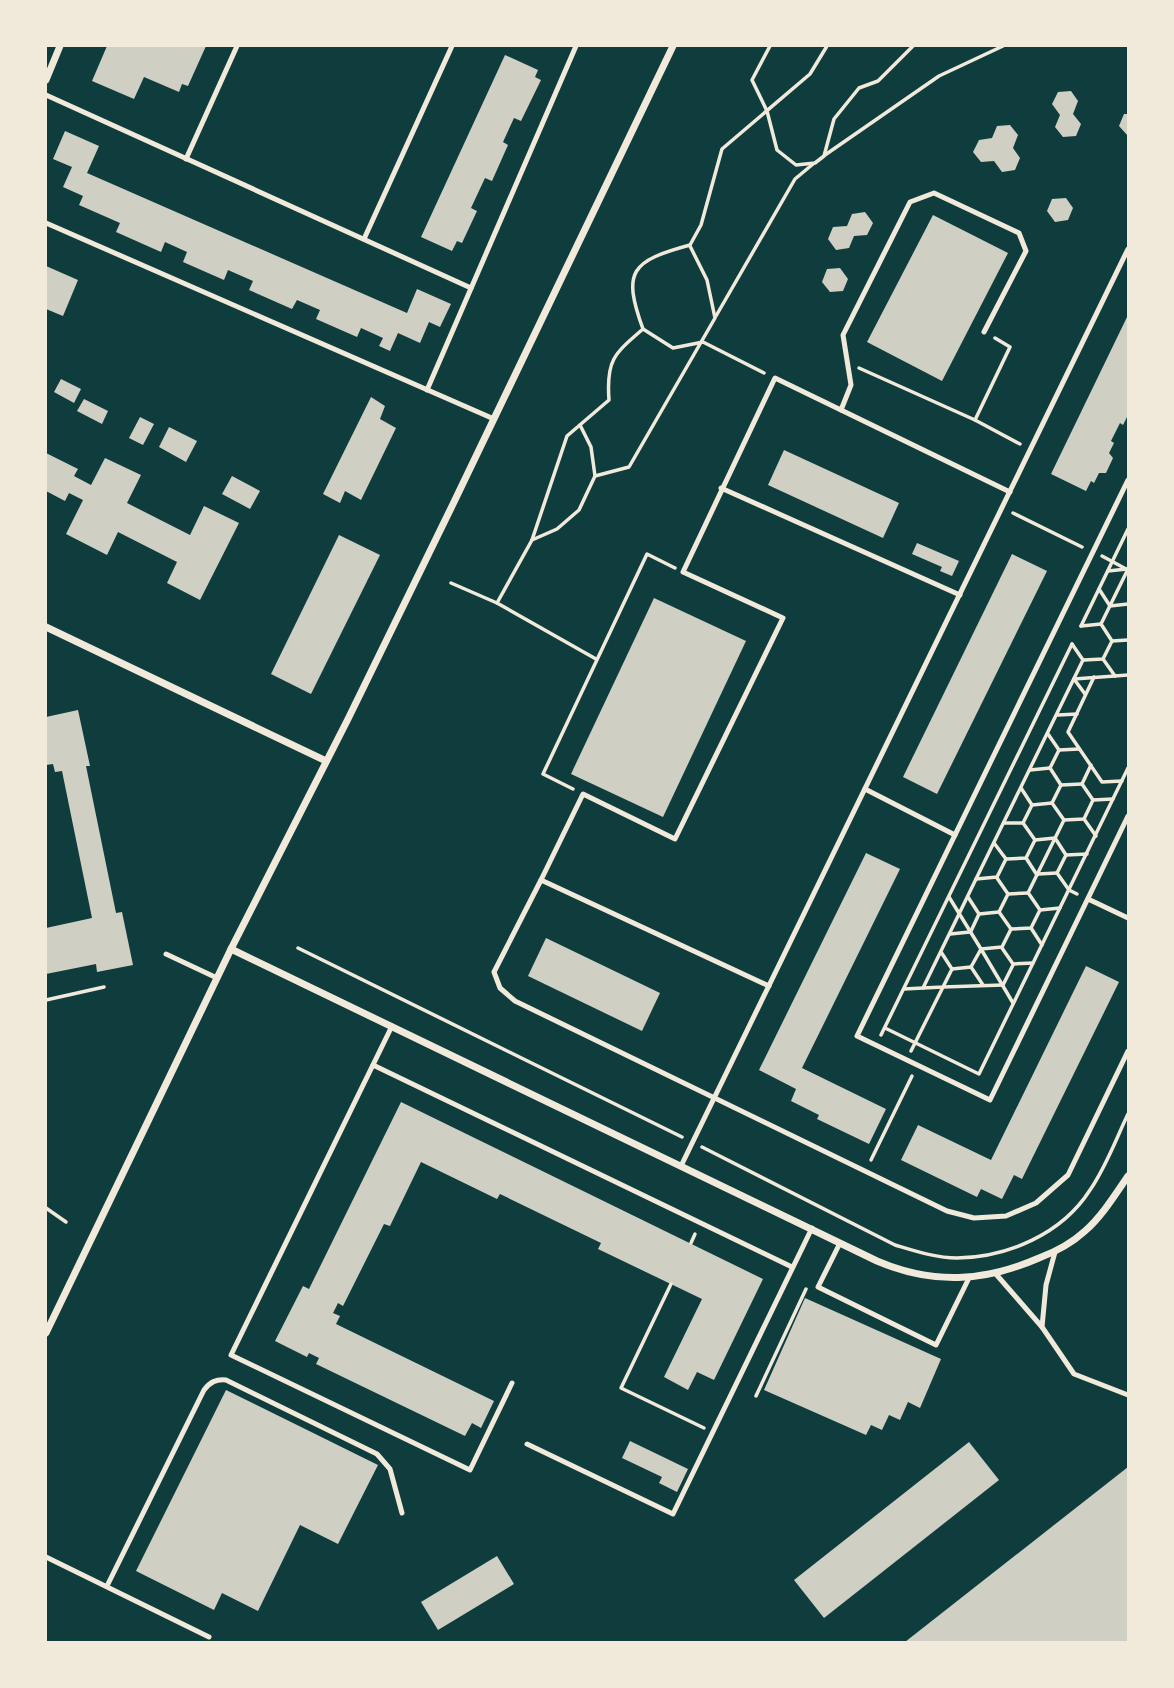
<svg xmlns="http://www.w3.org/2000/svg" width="1174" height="1688" font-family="'Roboto Condensed',sans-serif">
<rect width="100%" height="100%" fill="#0f3d3e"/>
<g fill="#cfcfc3">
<polygon points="107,46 206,46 188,86 182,84 179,92 144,77 134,99 92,81"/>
<polygon points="505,55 538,70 535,77 541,80 521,121 514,118 503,142 508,145 492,181 485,178 471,208 477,211 462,243 457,241 452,251 421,237"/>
<polygon points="1071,91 1078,101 1073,114 1081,124 1076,136 1063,137 1055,127 1060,115 1052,104 1058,92"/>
<polygon points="1124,114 1128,114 1128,136 1119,126"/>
<polygon points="1010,125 1018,135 1013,148 1020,158 1015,170 1002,172 994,161 981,162 973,152 979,140 992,138 997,126"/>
<polygon points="65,131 99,146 87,173 407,313 417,289 451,304 440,327 429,322 420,343 398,333 390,351 379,346 383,338 361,328 357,337 316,319 320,310 297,300 292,309 249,290 253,281 228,270 224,280 183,262 187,252 165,242 161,252 116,232 120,223 79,205 83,196 63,187 72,167 53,159"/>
<polygon points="1066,198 1073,208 1068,220 1055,222 1047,211 1052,199"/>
<polygon points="865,212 873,223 867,235 854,236 849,248 836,250 828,239 833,227 847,226 852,214"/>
<polygon points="933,215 1008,253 942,381 867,342"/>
<polygon points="46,266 78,280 63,316 46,309"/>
<polygon points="840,268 848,279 843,291 830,292 822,282 827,269"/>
<polygon points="1128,315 1128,415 1123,425 1120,423 1111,441 1114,443 1109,453 1113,458 1106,473 1099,473 1094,483 1091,481 1086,491 1051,474"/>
<polygon points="61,379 81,389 74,403 54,392"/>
<polygon points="371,397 385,406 380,419 396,428 361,500 345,491 340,503 323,494"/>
<polygon points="84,399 108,411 102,424 77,411"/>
<polygon points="140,417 154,424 143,445 129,438"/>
<polygon points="169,427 197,441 186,462 159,447"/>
<polygon points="784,450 899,503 883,538 768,485"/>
<polygon points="46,453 78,469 74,476 91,485 105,458 141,475 127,503 190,535 204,506 239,523 200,600 167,583 177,562 118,532 107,555 66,534 83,500 69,493 65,501 46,491"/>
<polygon points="232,476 260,491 250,509 222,494"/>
<polygon points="339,535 380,555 311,694 271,674"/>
<polygon points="917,543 959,561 952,576 940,571 942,567 912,554"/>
<polygon points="1012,554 1047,571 937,794 903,777"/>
<polygon points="654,598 746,641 663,817 571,774"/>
<polygon points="78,710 90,766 86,766 116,913 122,912 133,965 97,972 96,964 46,974 46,928 92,918 62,771 55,772 53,764 46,765 46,717"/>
<polygon points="866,853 900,869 802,1068 886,1109 869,1144 817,1119 819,1115 791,1101 796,1089 759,1070"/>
<polygon points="546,938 660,993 642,1031 528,976"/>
<polygon points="1086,966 1119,982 1022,1179 1014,1175 1002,1199 981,1189 977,1197 901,1160 918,1125 991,1160"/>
<polygon points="401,1102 763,1279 714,1380 697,1372 688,1390 664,1377 702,1299 598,1249 601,1243 500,1194 497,1199 421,1162 390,1226 384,1224 343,1306 338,1303 333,1313 340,1316 336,1324 494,1401 481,1428 472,1423 465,1436 316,1364 319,1358 309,1353 307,1357 275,1341 303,1286 309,1289"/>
<polygon points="805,1298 941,1359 920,1408 908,1402 900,1420 889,1415 882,1430 871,1425 866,1435 764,1390"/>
<polygon points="226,1390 378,1465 338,1544 300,1525 258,1611 222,1593 214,1610 136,1571"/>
<polygon points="630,1441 688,1469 677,1492 659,1483 662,1477 622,1458"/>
<polygon points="969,1442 999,1480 824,1618 794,1580"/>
<polygon points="1128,1467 1128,1642 905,1642"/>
<polygon points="497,1556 514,1584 438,1630 421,1602"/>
</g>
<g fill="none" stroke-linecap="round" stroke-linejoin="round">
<g stroke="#f1e9da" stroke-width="3.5">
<polyline points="770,46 752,80 767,111 777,150 796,165 815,163 824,156 834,119 859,88 878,81 913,46"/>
<polyline points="825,155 939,76 1003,46"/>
<polyline points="716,316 795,179 813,164"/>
<polyline points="643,329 673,348 703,342 764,373"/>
<polyline points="995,338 1010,347 975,420 1020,444"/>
<polyline points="859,368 975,420"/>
<polyline points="595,476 629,467 715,318 707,280 690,246"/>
<polyline points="1013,513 1082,547"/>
<polyline points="532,540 557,529 579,510 595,476 591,447 580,425"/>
<polyline points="1102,556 1128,570"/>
<polyline points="1108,571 1127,569"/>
<polyline points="451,583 497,603 596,659"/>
<polyline points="1099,589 1110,606 1128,604"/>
<path d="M497,603l35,-63 35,-104 42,-36c-3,-40 5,-46 34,-71 -21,-58 -12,-68 47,-84l11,-20 21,-76 88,-75 17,-28"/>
<polyline points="1101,624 1128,569"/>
<polyline points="1101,624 1112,641 1128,640"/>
<polyline points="1081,626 1128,529"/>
<polyline points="1081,626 1101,624"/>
<polyline points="1072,644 1083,660"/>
<polyline points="1103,659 1115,676"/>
<polyline points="1084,660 1103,659 1112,641"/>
<polyline points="1094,677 1068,732 1102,782 1122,781"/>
<polyline points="1074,679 1128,675"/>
<polyline points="1074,679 1085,694"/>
<polyline points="1058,715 1077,714"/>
<polyline points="1048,734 1059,750 1079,749"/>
<polyline points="1050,768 1059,750"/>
<polyline points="1050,768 1061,785"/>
<polyline points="1030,770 1050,768"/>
<polyline points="1082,784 1091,765"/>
<polyline points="1082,784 1093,800"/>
<polyline points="1061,785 1082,784"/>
<polyline points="1021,788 1032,805 1052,803"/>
<polyline points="573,789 543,774 647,554 675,568"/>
<polyline points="1093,800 1113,799"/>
<polyline points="1052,803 1064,820 1084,819 1093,800"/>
<polyline points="1052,803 1061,785"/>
<polyline points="1032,805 1023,823 1035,840 1055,838 1066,855 1087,854"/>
<polyline points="1084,819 1096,836"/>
<polyline points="1004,823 1023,823"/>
<polyline points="994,843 1006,859 1026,858 1035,840"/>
<polyline points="1026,858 1037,875"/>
<polyline points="1006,859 997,877 976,879 1083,660"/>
<polyline points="1057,873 1069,890 1077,894"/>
<polyline points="1057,873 1066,855"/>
<polyline points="1038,874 1057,873"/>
<polyline points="997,878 1008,894 1028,893"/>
<polyline points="1028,893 1064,820"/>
<polyline points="1029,894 1040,910 1060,908"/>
<polyline points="949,897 981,949 1002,947 1011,929"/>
<polyline points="968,897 979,914"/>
<polyline points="999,912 1011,929"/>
<polyline points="999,912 1008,894"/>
<polyline points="979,914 999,912"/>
<polyline points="1031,928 1042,945"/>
<polyline points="1011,929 1031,928 1040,910"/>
<polyline points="971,931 979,914"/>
<polyline points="950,934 970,932"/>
<polyline points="298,948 682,1137"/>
<polyline points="1002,948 1013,964 1033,963"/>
<polyline points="941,952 952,969 971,967 983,985"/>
<polyline points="971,967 981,949 1013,1003"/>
<polyline points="952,969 943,987 923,988 976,879"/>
<polyline points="1003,985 1013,965"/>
<polyline points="904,989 923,988"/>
<polyline points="46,1000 104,987"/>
<polyline points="885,1028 979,1074 1128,768"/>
<polyline points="881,1035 1072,644"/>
<polyline points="911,1051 943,987 1003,985"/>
<path d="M702,1147l193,98c20,6 41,13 62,13 51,-1 105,-24 133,-68 16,-23 26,-51 38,-76"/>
<polyline points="871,1160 912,1076"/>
<polyline points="46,1208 66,1222"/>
<polyline points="691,1243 695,1234"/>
<polyline points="671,1284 621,1388 704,1428"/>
<polyline points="756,1396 806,1289"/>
</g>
<g stroke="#f1e9da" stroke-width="5">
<polyline points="46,95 471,288"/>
<polyline points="186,159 237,46"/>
<polyline points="46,223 494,419"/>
<polyline points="364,239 452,46"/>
<polyline points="427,390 576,46"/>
<polyline points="841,410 851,385 843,335 910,202 934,193 1019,233 1026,251 984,332"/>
<polyline points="1128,480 857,1036 990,1100 1128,816"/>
<polyline points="721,488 960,595"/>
<polyline points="865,789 955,835"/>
<polyline points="541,880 583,794 675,839 783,618 683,572 775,378 1010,492"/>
<polyline points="1088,899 1128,918"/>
<polyline points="166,954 217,978"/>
<polyline points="769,986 541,880 494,972 500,988 515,1001 947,1211 974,1218 1006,1216 1036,1203 1068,1175 1128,1051"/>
<polyline points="392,1026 231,1355 470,1470 512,1383"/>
<polyline points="373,1065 792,1267"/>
<polyline points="681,1166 1128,249"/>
<polyline points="840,1243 818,1287 936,1345 969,1278"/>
<polyline points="995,1273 1042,1327 1074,1374 1128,1395"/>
<polyline points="1042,1327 1046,1285 1055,1252"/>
<polyline points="527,1444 673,1514 812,1228"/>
<polyline points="46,1557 209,1637"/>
<path d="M107,1586l97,-196c6,-8 12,-11 22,-10l151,74 13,15 12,44"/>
</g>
<g stroke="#f1e9da" stroke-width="7">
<polyline points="46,80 60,46"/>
<polyline points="46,627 326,761"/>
<path d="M231,949l646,312c56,24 107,21 162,-3 16,-6 33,-15 46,-27 17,-15 30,-36 43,-55"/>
<polyline points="46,1333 231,949 348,719 454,502 673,46"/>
</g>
</g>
<rect width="1174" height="1688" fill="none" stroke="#f1e9da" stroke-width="94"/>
</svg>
